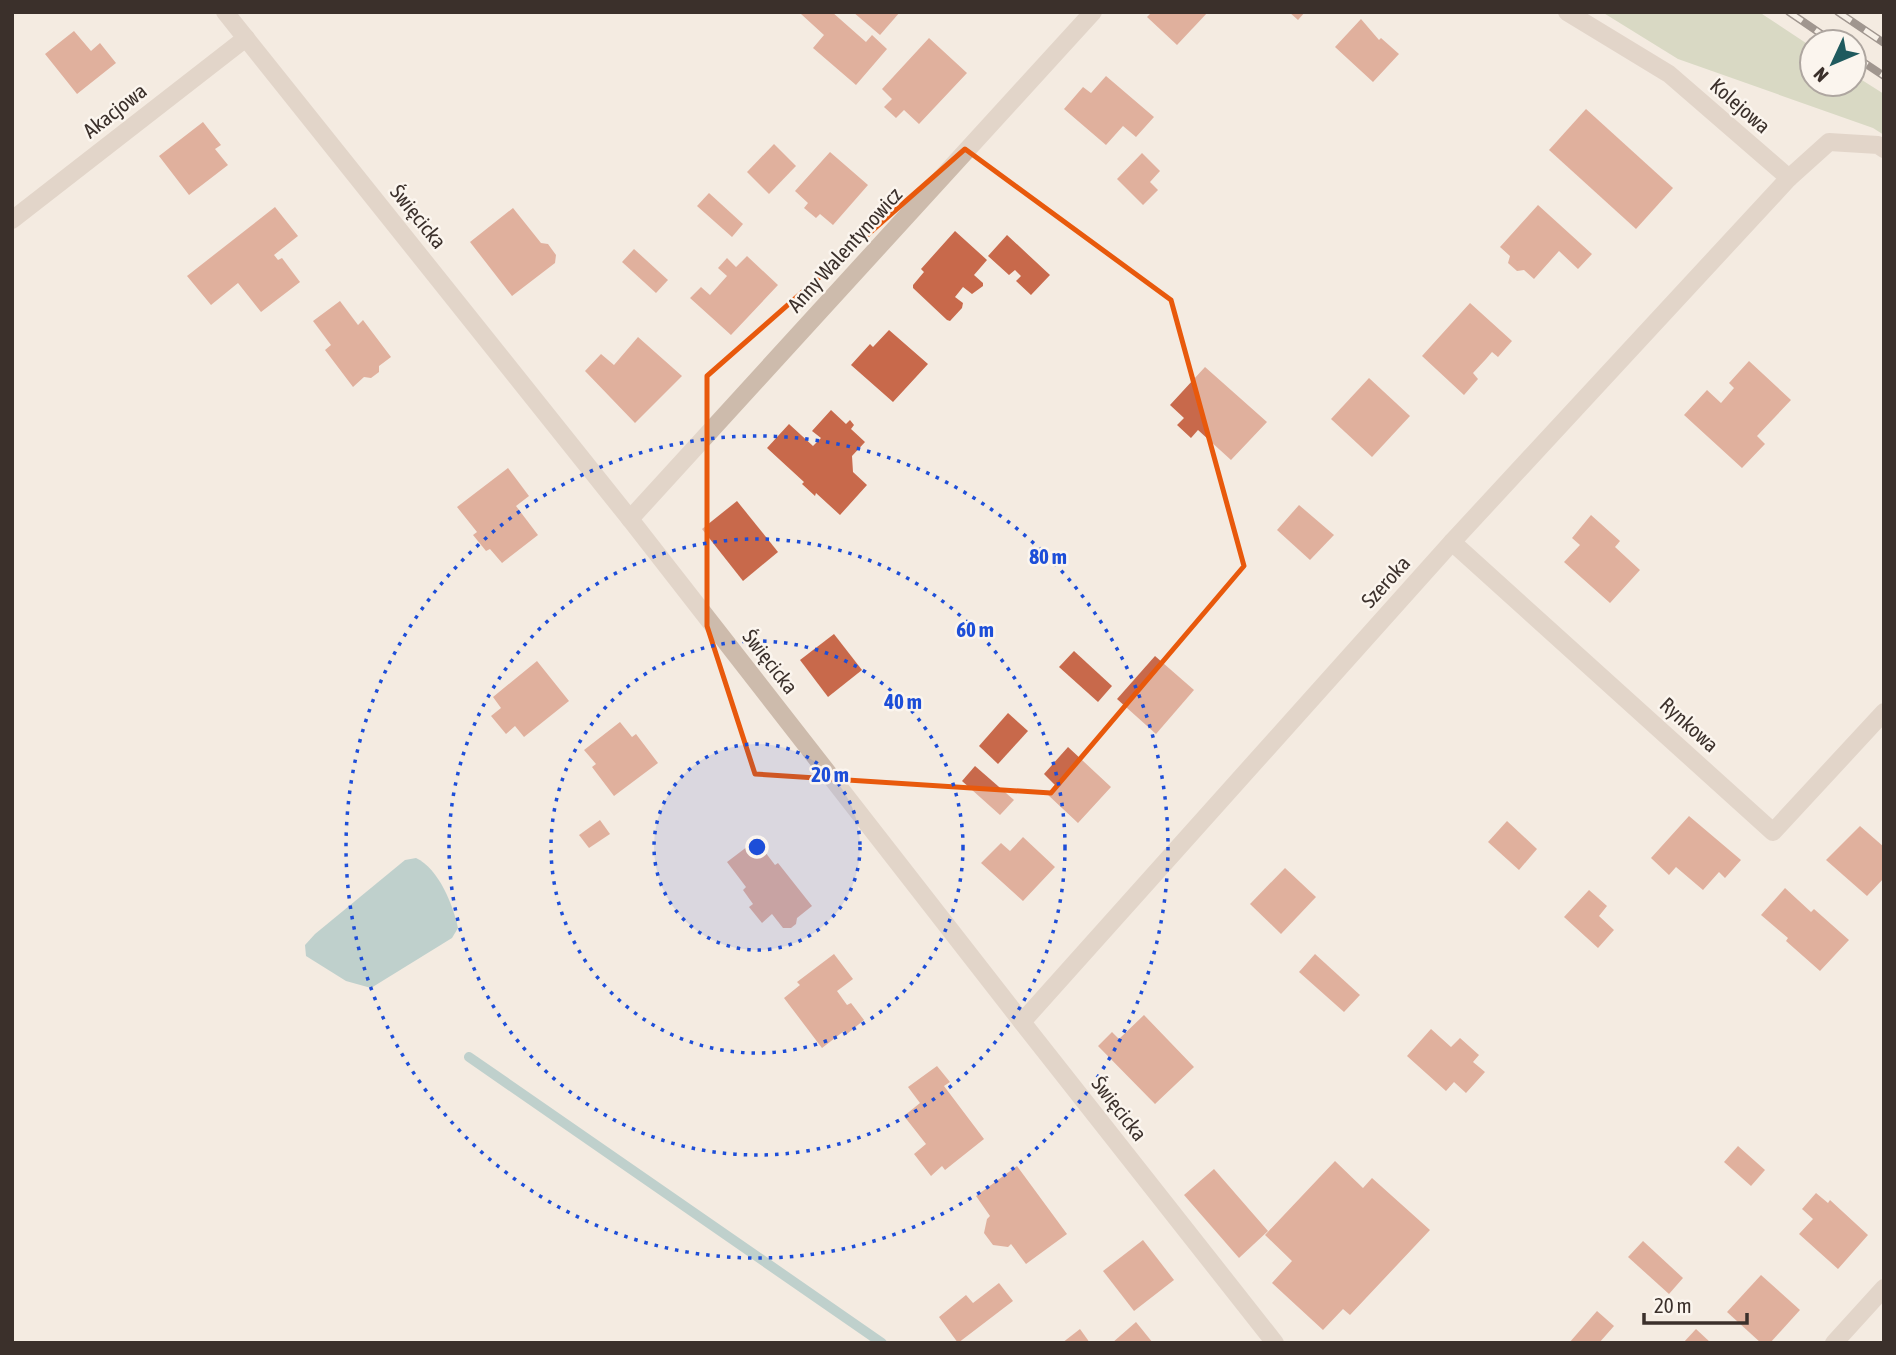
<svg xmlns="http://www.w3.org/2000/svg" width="1896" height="1355" font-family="'Asap Condensed',sans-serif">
<rect width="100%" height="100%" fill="#f4ebe1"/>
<polygon fill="#b8c4a0" points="1602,12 1759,12 1812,47 1812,84 1854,84 1854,75 1884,94 1884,135 1873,128 1678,59"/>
<path fill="#7fb0b2" d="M416,858c23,11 37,47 42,70l-6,10 -81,50 -25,-7 -40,-25 -1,-11 10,-11 90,-74z"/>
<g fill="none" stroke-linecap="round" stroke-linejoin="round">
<polyline stroke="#7fb0b2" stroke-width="10" points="469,1057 882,1343"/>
</g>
<g fill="#c8694b">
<polygon points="802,12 832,12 866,42 872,35 887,49 856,85 813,48 824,35 801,14"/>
<polygon points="853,12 900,12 880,35"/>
<polygon points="1152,12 1208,12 1177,45 1147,17"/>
<polygon points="1289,12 1305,12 1298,20"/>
<polygon points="1361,19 1379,40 1381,38 1399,54 1373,82 1335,47"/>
<polygon points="74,31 91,51 100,43 116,63 77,94 45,54"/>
<polygon points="929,38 967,73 919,124 904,110 896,118 884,107 892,99 882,89"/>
<polygon points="1106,76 1154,117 1136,137 1123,126 1106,145 1064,109 1083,87 1091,93"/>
<polygon points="1586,109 1673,188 1636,229 1549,150"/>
<polygon points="203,122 221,145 215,149 228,165 189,195 159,156"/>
<polygon points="774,144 796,166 769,194 747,172"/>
<polygon points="830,152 868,185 833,225 820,214 816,218 804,208 808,203 795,191"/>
<polygon points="1142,153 1160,171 1150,182 1158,190 1143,205 1117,179"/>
<polygon points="709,193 743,224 732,237 697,206"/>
<polygon points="1538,205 1592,254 1578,269 1559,251 1534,279 1524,270 1517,271 1508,263 1510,256 1500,247"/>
<polygon points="275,207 298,236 274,255 278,260 282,258 300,282 261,312 238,283 211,305 187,276"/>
<polygon points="513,208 541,243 548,244 556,255 555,263 512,296 470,242"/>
<polygon points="955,231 987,260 974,275 983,283 983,286 972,294 963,287 955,297 963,303 962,308 950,321 947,320 913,288 913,285 924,272 921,269"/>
<polygon points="1007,235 1050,275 1031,295 1016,281 1021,276 1015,270 1009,275 988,256"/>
<polygon points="634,249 668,280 656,293 622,262"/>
<polygon points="747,256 778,285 731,335 690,298 701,287 710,295 727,276 718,268 727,258 736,267"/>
<polygon points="340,301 358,325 363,320 391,357 379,366 379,372 371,378 364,377 353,387 325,350 331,345 313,321"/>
<polygon points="1470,303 1512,341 1498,357 1492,352 1486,359 1473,373 1478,379 1464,395 1422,356"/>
<polygon points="889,330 928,364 893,402 851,365 870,344 873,347"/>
<polygon points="638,337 682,376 635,423 585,371 601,354 614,365"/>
<polygon points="1749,361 1791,400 1757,436 1765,444 1742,468 1684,415 1707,390 1721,403 1734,388 1729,383"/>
<polygon points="1205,367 1267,422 1231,460 1198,430 1191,438 1177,425 1184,418 1170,405"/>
<polygon points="1369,378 1410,416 1372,457 1331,419"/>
<polygon points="831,410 846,424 850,420 854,425 851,429 865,442 852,456 853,472 867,485 840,515 816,493 815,496 802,484 804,482 767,448 789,424 813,446 821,438 812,431"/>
<polygon points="508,468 529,496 516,506 538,535 502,563 490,549 486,551 473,535 477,532 457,507"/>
<polygon points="737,501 778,552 743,581 702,529"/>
<polygon points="1299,505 1334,535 1310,560 1277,530"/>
<polygon points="1591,515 1620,541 1615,547 1640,570 1610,603 1564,562 1580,545 1572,538"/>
<polygon points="834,634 862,670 828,697 800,660"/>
<polygon points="1074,651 1112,686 1098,702 1059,667"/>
<polygon points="1155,656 1194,690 1156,734 1117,699"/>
<polygon points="537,661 569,701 524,737 515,726 506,734 491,716 501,708 493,697"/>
<polygon points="1008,713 1028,731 998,764 979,746"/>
<polygon points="620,722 632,737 636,734 658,763 614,796 592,767 596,764 584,750"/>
<polygon points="1068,747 1111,787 1078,823 1047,794 1055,785 1044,774"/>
<polygon points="975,766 1014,800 1000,815 962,781"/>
<polygon points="1689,816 1741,860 1725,878 1719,872 1703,890 1676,867 1669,875 1651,858"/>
<polygon points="600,820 610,834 589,848 579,835"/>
<polygon points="1507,821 1537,849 1519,870 1488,842"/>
<polygon points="1860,826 1884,847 1884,878 1867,896 1826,860"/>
<polygon points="1023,837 1055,867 1023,901 981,863 1001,843 1010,851"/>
<polygon points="756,840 775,865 778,863 812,906 797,918 796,924 791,928 783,928 772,914 762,923 749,907 753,904 743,890 746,887 727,862"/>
<polygon points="1285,868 1316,897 1281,934 1250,904"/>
<polygon points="1785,888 1811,912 1814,909 1849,940 1820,971 1786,941 1788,938 1761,915"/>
<polygon points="1589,890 1607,906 1599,916 1614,930 1598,948 1564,917"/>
<polygon points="834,954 853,979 837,991 847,1005 851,1003 864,1020 847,1034 844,1031 822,1048 784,998 800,985 797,982"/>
<polygon points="1315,954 1360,995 1344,1012 1299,972"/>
<polygon points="1144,1015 1194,1067 1155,1104 1098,1046 1112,1032 1119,1039"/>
<polygon points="1431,1029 1451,1047 1460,1038 1479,1055 1473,1062 1485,1072 1466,1093 1454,1082 1446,1091 1407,1056"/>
<polygon points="937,1066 950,1082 944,1086 984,1139 945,1170 942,1166 931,1176 914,1154 926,1144 904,1116 920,1103 908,1087"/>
<polygon points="1738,1146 1765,1170 1751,1186 1724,1162"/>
<polygon points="1335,1161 1363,1188 1372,1178 1430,1230 1350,1315 1343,1309 1323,1330 1272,1283 1292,1261 1265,1235"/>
<polygon points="1017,1166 1067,1234 1026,1264 1011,1244 1008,1247 993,1245 984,1233 987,1219 990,1216 976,1196"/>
<polygon points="1214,1169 1268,1231 1239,1258 1184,1195"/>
<polygon points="1816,1193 1828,1203 1830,1200 1868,1235 1838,1269 1799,1234 1813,1219 1802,1209"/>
<polygon points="1143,1240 1174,1280 1134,1311 1103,1271"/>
<polygon points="1643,1241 1683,1278 1669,1294 1628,1257"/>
<polygon points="1761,1275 1800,1310 1770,1343 1761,1343 1727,1312"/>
<polygon points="999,1283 1013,1301 958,1343 939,1317 966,1295 973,1303"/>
<polygon points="1597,1311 1614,1326 1599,1343 1569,1343"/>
<polygon points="1136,1322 1153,1343 1112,1343"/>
<polygon points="1080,1329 1090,1343 1062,1343"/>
<polygon points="1696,1329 1711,1343 1683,1343"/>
</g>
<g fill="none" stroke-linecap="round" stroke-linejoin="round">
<g stroke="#cdbbac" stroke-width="18">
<polyline points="225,12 630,519 1022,1022 1275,1343"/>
<polyline points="1567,12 1669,74 1789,178 1829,142 1878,145 1884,149"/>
<polyline points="12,220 246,38"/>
<polyline points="630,519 1093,12"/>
<polyline points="1452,542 1773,832 1884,712"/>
<polyline points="1022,1022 1452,542 1789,178"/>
<polyline points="1834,1343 1884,1288"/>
</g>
<defs>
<g id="rail">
<polyline points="1789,12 1833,42"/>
<polyline points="1838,12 1884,43"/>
<polyline points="1854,56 1884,76"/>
</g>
</defs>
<use href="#rail" stroke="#3b302b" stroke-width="8"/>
<use href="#rail" stroke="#fbf5ee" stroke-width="5" stroke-dasharray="16" stroke-linecap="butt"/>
</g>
<path d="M0 0H1896V1355H0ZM965,149l206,151 73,266 -193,227 -296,-19 -48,-148v-250z" fill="#f4ebe1" fill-opacity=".55" fill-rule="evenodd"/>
<path fill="none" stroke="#e8590c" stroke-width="5" stroke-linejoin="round" d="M965,149l206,151 73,266 -193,227 -296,-19 -48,-148v-250z"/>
<circle cx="757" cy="847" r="103" fill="#1d4ed8" fill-opacity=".12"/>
<g fill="none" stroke="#1d4ed8" stroke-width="3.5" stroke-dasharray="3.5 7">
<circle cx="757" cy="847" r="103"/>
<circle cx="757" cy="847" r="206"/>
<circle cx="757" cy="847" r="308"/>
<circle cx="757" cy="847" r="411"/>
</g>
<g text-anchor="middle" stroke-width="5" stroke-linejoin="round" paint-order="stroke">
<g font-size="21" fill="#3b302b" stroke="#fbf5ee">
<text transform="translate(1740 106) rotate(41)" y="7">Kolejowa</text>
<text transform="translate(115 111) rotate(-38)" y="7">Akacjowa</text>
<text transform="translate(418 217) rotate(51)" y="7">Święcicka</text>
<text transform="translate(845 250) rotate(-48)" y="7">Anny Walentynowicz</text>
<text transform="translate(1386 582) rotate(-48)" y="7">Szeroka</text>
<text transform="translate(770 662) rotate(52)" y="7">Święcicka</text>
<text transform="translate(1689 725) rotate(42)" y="7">Rynkowa</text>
<text transform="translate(1119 1109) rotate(52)" y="7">Święcicka</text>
</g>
</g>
<circle cx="757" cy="847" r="10" fill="#1d4ed8" stroke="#fbf5ee" stroke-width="3.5"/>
<g font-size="21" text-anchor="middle" font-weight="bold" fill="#1d4ed8" stroke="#fbf5ee" stroke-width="5" stroke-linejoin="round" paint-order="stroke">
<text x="1048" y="564">80 m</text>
<text x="975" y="637">60 m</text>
<text x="903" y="709">40 m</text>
<text x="830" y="782">20 m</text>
</g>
<rect width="1896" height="1355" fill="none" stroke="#3b302b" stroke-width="28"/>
<g transform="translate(1833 63) rotate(226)"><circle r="33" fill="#fbf5ee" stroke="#aea6a0" stroke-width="2"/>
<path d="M0-5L12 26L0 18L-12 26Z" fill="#1f5a5e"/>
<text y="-10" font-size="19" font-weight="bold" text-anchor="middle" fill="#3b302b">N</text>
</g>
<path d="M1644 1313v10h103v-10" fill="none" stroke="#3b302b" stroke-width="3.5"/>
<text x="1654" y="1313" font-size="21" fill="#3b302b" stroke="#fbf5ee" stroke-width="5" paint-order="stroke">20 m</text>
</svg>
